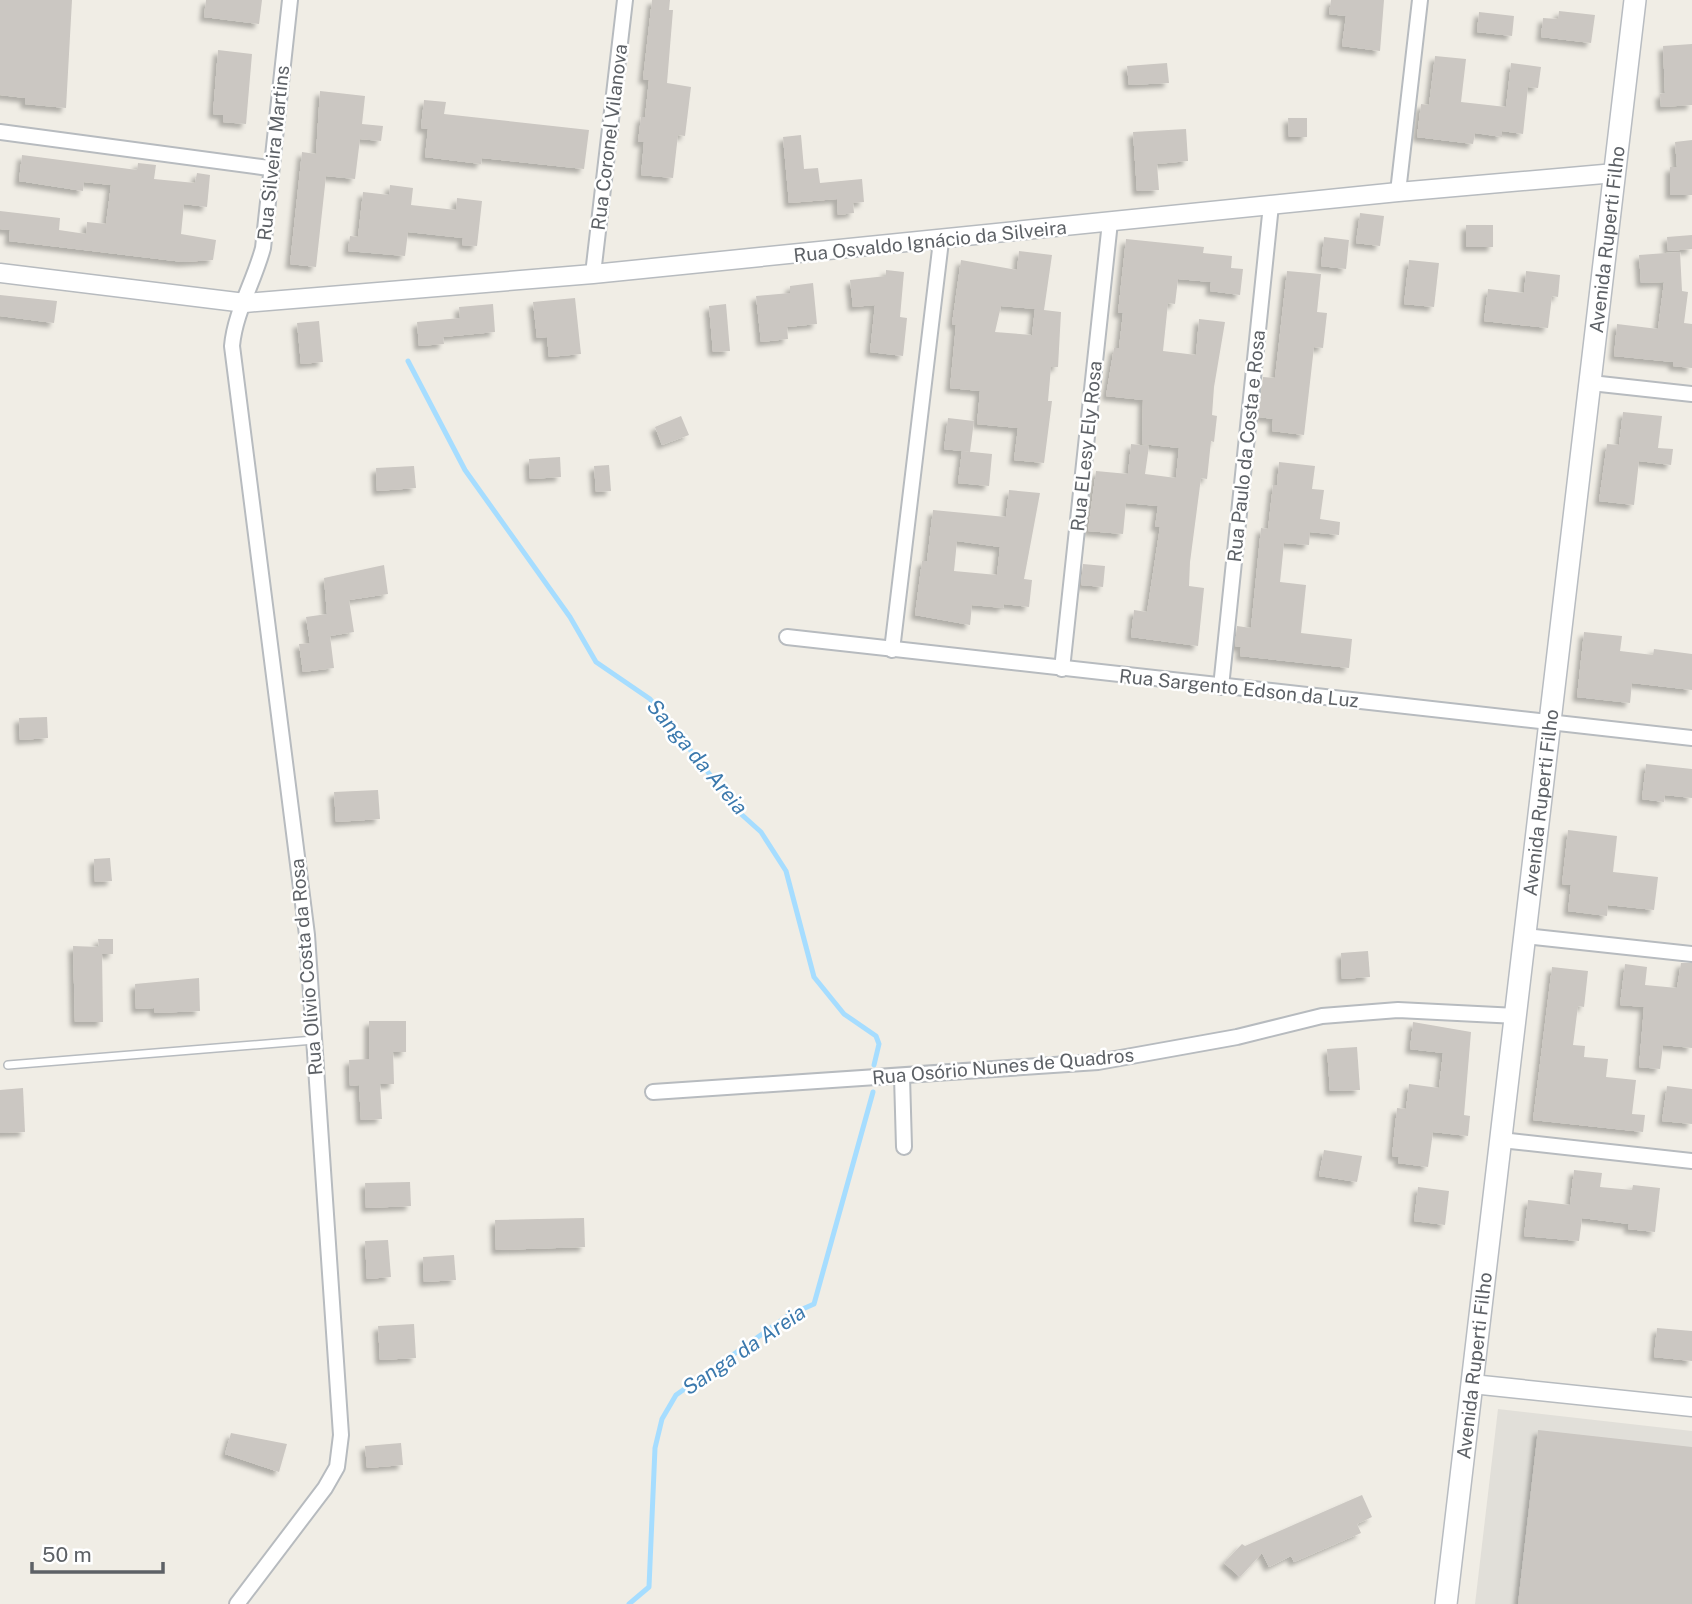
<svg xmlns="http://www.w3.org/2000/svg" width="1692" height="1604" font-family="'Public Sans',sans-serif">
<defs>
<filter id="shadow"><feDropShadow dx="-4.5" dy="4.5" stdDeviation="2" flood-color="#0004"/></filter>
</defs>
<rect width="100%" height="100%" fill="#f0ede5"/>
<polygon fill="#e1dfd9" points="1498,1409 1692,1431 1692,1604 1475,1604"/>
<g fill="none" stroke-linecap="round" stroke-linejoin="round">
<g stroke="#a6ddff" stroke-width="5">
<polyline points="408,361 465,470 570,617 596,662 650,699 741,814 761,832 786,871 814,977 844,1014 876,1036 879,1044 874,1065"/>
<polyline points="629,1604 649,1587 655,1448 662,1419 676,1395 789,1315 814,1304 873,1092"/>
</g>
</g>
<g fill="#cbc7c2" fill-rule="evenodd" filter="url(#shadow)">
<polygon points="0,0 72,0 66,108 25,104 25,98 0,95"/>
<polygon points="206,0 262,0 259,24 204,17"/>
<polygon points="652,0 670,0 669,10 673,10 667,83 691,87 685,136 678,135 673,178 641,175 644,142 638,142 641,117 645,117 649,80 643,79"/>
<polygon points="1331,0 1384,0 1380,51 1342,46 1346,16 1329,14"/>
<polygon points="1559,11 1595,15 1591,43 1541,37 1543,18 1558,19"/>
<polygon points="1479,12 1514,16 1512,36 1477,32"/>
<polygon points="1692,44 1692,105 1661,107 1660,94 1665,93 1663,46"/>
<polygon points="218,50 252,54 246,124 223,122 223,115 213,114"/>
<polygon points="1435,56 1466,59 1461,102 1506,107 1511,63 1541,67 1538,88 1528,87 1523,134 1502,131 1502,137 1475,133 1473,144 1417,137 1421,104 1429,105"/>
<polygon points="1167,63 1169,83 1129,85 1127,66"/>
<polygon points="320,91 365,96 362,124 383,126 381,141 360,139 355,179 326,176 316,267 290,264 302,152 316,154"/>
<polygon points="424,100 446,102 444,114 589,130 584,169 482,158 481,164 425,157 428,129 421,128"/>
<polygon points="1288,118 1307,118 1307,137 1289,137"/>
<polygon points="1186,129 1188,161 1157,164 1159,190 1137,191 1133,132"/>
<polygon points="801,135 804,169 818,168 820,183 862,179 864,202 853,203 854,213 838,215 837,199 789,203 783,137"/>
<polygon points="1692,140 1692,195 1670,195 1670,167 1677,167 1675,142"/>
<polygon points="22,155 137,170 138,163 156,165 154,179 195,183 197,173 210,175 207,207 184,204 181,234 216,240 213,260 183,262 9,241 10,230 0,229 0,211 60,218 59,230 86,234 87,222 106,224 111,185 84,182 83,191 19,181"/>
<polygon points="390,185 413,188 411,205 456,210 457,198 482,201 477,246 462,245 463,238 408,232 405,256 348,251 350,236 358,237 363,192 389,195"/>
<polygon points="1360,213 1384,216 1380,246 1356,243"/>
<rect x="1466" y="225" width="27" height="22"/>
<polygon points="1692,235 1692,249 1668,251 1667,237"/>
<polygon points="1324,237 1349,240 1346,269 1321,266"/>
<polygon points="1126,239 1204,247 1203,253 1232,256 1231,268 1243,269 1240,295 1210,291 1211,282 1178,279 1175,304 1168,303 1163,351 1196,355 1199,319 1225,322 1214,387 1212,415 1217,416 1214,442 1211,441 1207,479 1201,478 1190,562 1189,586 1204,588 1198,646 1131,637 1134,610 1147,612 1160,527 1155,527 1158,506 1126,503 1123,534 1088,531 1096,471 1128,474 1131,444 1149,446 1145,474 1176,478 1179,448 1142,444 1143,400 1106,396 1114,348 1119,348 1123,313 1118,313"/>
<path d="M1019,251l33,4 -8,55 17,2 -3,55h-7l-3,34h4l-8,62 -30,-3 4,-32 -41,-4 3,-33 -30,-3 6,-63 -4,-1 9,-64 56,10zM1001,306l34,3 -3,26 -37,-3z"/>
<polygon points="1680,252 1682,291 1688,292 1684,323 1692,324 1692,368 1673,366 1673,362 1614,356 1617,324 1658,329 1664,282 1641,283 1639,255"/>
<polygon points="1409,260 1439,263 1434,307 1404,304"/>
<polygon points="886,270 904,272 900,317 907,318 903,356 870,352 875,305 853,307 850,280 886,276"/>
<polygon points="1287,271 1321,274 1317,312 1327,313 1323,348 1314,347 1304,435 1272,431 1273,419 1259,417 1263,377 1275,378"/>
<polygon points="1526,271 1560,275 1558,297 1552,296 1548,328 1484,321 1488,289 1524,293"/>
<polygon points="813,283 817,324 787,327 788,339 761,342 756,296 790,293 790,286"/>
<polygon points="0,295 57,301 54,323 0,316"/>
<polygon points="575,298 581,354 549,357 547,337 537,338 533,302"/>
<polygon points="493,304 495,332 443,337 444,344 419,346 417,322 460,318 459,307"/>
<polygon points="726,304 730,351 713,352 709,306"/>
<polygon points="319,321 323,362 301,364 297,323"/>
<polygon points="1623,412 1662,416 1658,448 1673,449 1671,465 1639,461 1634,505 1599,501 1607,444 1619,445"/>
<polygon points="681,416 689,435 662,445 655,427"/>
<polygon points="948,418 974,421 970,452 944,449"/>
<polygon points="962,451 992,454 989,486 958,483"/>
<polygon points="560,457 561,477 530,479 529,459"/>
<polygon points="1279,462 1315,466 1312,489 1324,490 1320,519 1340,522 1339,535 1310,532 1309,545 1284,543 1280,582 1306,585 1301,633 1352,639 1349,668 1240,656 1241,647 1235,646 1237,626 1251,628 1261,528 1268,529 1273,485 1277,485"/>
<polygon points="609,465 611,491 596,492 594,466"/>
<polygon points="414,466 416,488 377,491 376,468"/>
<path d="M1009,490l31,3 -16,86 8,1 -3,27 -25,-3 -1,4 -31,-3 -2,20 -55,-10 7,-54h5l6,-51 73,7zM957,541l43,6 -3,28 -43,-4z"/>
<polygon points="1083,564 1105,566 1103,587 1081,585"/>
<polygon points="384,565 388,594 349,600 354,632 330,636 334,668 303,672 299,644 310,643 306,617 327,614 324,578"/>
<polygon points="1584,632 1622,636 1620,651 1653,655 1654,649 1692,654 1692,690 1632,683 1630,703 1577,697"/>
<polygon points="47,717 48,738 20,740 19,718"/>
<polygon points="1646,764 1692,769 1692,798 1665,795 1664,802 1642,799"/>
<polygon points="378,790 380,819 336,822 334,792"/>
<polygon points="1568,830 1617,836 1613,872 1658,877 1654,910 1608,905 1607,916 1568,911 1571,885 1562,884"/>
<polygon points="110,858 112,881 95,882 94,859"/>
<polygon points="98,939 113,939 113,954 102,954 103,1022 75,1022 73,946 99,947"/>
<polygon points="1368,951 1370,977 1342,979 1341,953"/>
<polygon points="1681,963 1692,963 1692,1048 1663,1045 1660,1069 1639,1067 1644,1007 1620,1005 1625,964 1647,967 1645,985 1677,988"/>
<polygon points="1552,967 1588,971 1584,1007 1578,1006 1573,1045 1585,1046 1584,1057 1608,1059 1606,1077 1636,1080 1632,1114 1645,1115 1643,1132 1533,1120"/>
<polygon points="199,978 200,1011 155,1013 154,1008 136,1009 135,984"/>
<polygon points="369,1021 406,1021 406,1052 393,1052 394,1084 380,1084 382,1119 361,1120 359,1085 350,1086 349,1060 369,1059"/>
<polygon points="1413,1022 1471,1032 1464,1115 1470,1116 1468,1136 1433,1132 1428,1167 1398,1163 1399,1157 1392,1156 1397,1108 1406,1109 1409,1084 1439,1088 1443,1053 1410,1049"/>
<polygon points="1357,1047 1360,1090 1330,1091 1327,1049"/>
<polygon points="1667,1086 1692,1089 1692,1124 1662,1121"/>
<polygon points="23,1088 25,1132 0,1133 0,1090"/>
<polygon points="1324,1150 1362,1156 1357,1182 1319,1176"/>
<polygon points="1574,1170 1602,1173 1600,1187 1632,1190 1633,1185 1660,1188 1655,1232 1628,1229 1629,1224 1582,1218 1579,1241 1524,1236 1528,1200 1570,1205"/>
<polygon points="410,1182 411,1206 366,1208 365,1183"/>
<polygon points="1418,1187 1449,1191 1445,1225 1414,1221"/>
<polygon points="584,1218 585,1247 496,1250 495,1220"/>
<polygon points="388,1240 391,1277 367,1279 365,1241"/>
<polygon points="454,1255 456,1280 424,1282 423,1257"/>
<polygon points="414,1324 416,1358 380,1360 378,1326"/>
<polygon points="1657,1328 1692,1331 1692,1361 1654,1357"/>
<polygon points="1538,1430 1692,1447 1692,1604 1518,1604"/>
<polygon points="231,1433 287,1444 279,1472 225,1454"/>
<polygon points="401,1443 403,1465 367,1468 365,1446"/>
<polygon points="1362,1495 1372,1517 1357,1524 1361,1533 1294,1562 1291,1556 1269,1567 1262,1553 1240,1577 1224,1563 1242,1544 1245,1546"/>
</g>
<g fill="none" stroke-linecap="round" stroke-linejoin="round">
<defs>
<polyline id="service" points="8,1065 314,1040"/>
<g id="minor">
<polyline points="0,132 269,168"/>
<polyline points="1398,192 1420,0"/>
<polyline points="593,274 625,0"/>
<polyline points="1591,383 1692,394"/>
<polyline points="787,637 1692,738"/>
<polyline points="892,650 941,241"/>
<polyline points="1062,669 1110,222"/>
<polyline points="1221,687 1271,205"/>
<polyline points="1525,936 1692,954"/>
<polyline points="902,1076 904,1147"/>
<polyline points="653,1092 1098,1062 1237,1037 1322,1016 1398,1010 1517,1016"/>
<polyline points="1501,1140 1692,1161"/>
<path d="M237,1604l88,-116 12,-21 4,-32 -34,-500 -75,-589c3,-34 22,-64 31,-98l27,-248"/>
</g>
<g id="tertiary">
<polyline points="0,273 245,303 593,274 1398,192 1615,173"/>
<polyline points="1472,1384 1692,1407"/>
</g>
<g id="secondary">
<path id="s1" d="M1446,1604l189,-1604"/>
</g>
</defs>
<use href="#service" stroke="#b7bbbf" stroke-width="10"/>
<use href="#minor" stroke="#b7bbbf" stroke-width="18"/>
<use href="#tertiary" stroke="#b7bbbf" stroke-width="21"/>
<use href="#secondary" stroke="#b8bcc1" stroke-width="24"/>
<use href="#service" stroke="#fff" stroke-width="7"/>
<use href="#minor" stroke="#fff" stroke-width="14"/>
<use href="#tertiary" stroke="#fff" stroke-width="18"/>
<use href="#secondary" stroke="#fff" stroke-width="21"/>
</g>
<g text-anchor="middle" stroke-width="5" stroke-linejoin="round" paint-order="stroke">
<g font-size="19" fill="#5d6166" stroke="#fff">
<text transform="translate(609 137) rotate(-83)" y="7">Rua Coronel Vilanova</text>
<text transform="translate(273 153) rotate(-84)" y="7">Rua Silveira Martins</text>
<text dy="7" stroke="none"><textPath href="#s1" startOffset="1374">Avenida Ruperti Filho</textPath></text>
<text transform="translate(930 241) rotate(-6)" y="7">Rua Osvaldo Ignácio da Silveira</text>
<text transform="translate(1086 446) rotate(-84)" y="7">Rua ELesy Ely Rosa</text>
<text transform="translate(1246 446) rotate(-84)" y="7">Rua Paulo da Costa e Rosa</text>
<text transform="translate(1239 688) rotate(6)" y="7">Rua Sargento Edson da Luz</text>
<text dy="7" stroke="none"><textPath href="#s1" startOffset="807">Avenida Ruperti Filho</textPath></text>
<text transform="translate(306 967) rotate(-95)" y="7">Rua Olívio Costa da Rosa</text>
<text transform="translate(1003 1066) rotate(-5)" y="7">Rua Osório Nunes de Quadros</text>
<text dy="7" stroke="none"><textPath href="#s1" startOffset="240">Avenida Ruperti Filho</textPath></text>
</g>
<g font-size="21" font-style="italic" fill="#3b79ad" stroke="#fff">
<text transform="translate(697 757) rotate(50)" y="7">Sanga da Areia</text>
<text transform="translate(744 1350) rotate(-34)" y="7">Sanga da Areia</text>
</g>
</g>
<path d="M32 1562v10h131v-10" fill="none" stroke="#5d6166" stroke-width="3.5"/>
<text x="42" y="1562" font-size="21" fill="#5d6166" stroke="#ffffff" stroke-width="5" paint-order="stroke">50 m</text>
</svg>
